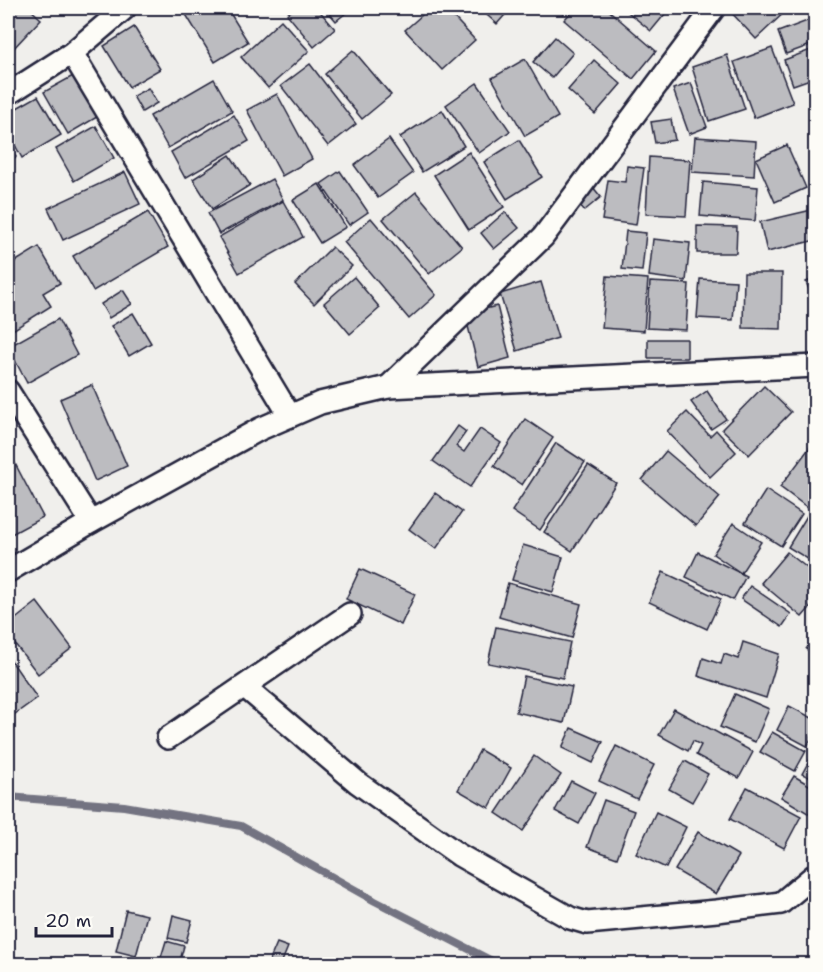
<svg xmlns="http://www.w3.org/2000/svg" width="823" height="972" font-family="'Shantell Sans',sans-serif">
<rect width="100%" height="100%" fill="#f0efec"/>
<filter id="ink" filterUnits="userSpaceOnUse"><feTurbulence type="fractalNoise" baseFrequency=".0167" numOctaves="2"/><feDisplacementMap in="SourceGraphic" scale="12" xChannelSelector="R" yChannelSelector="G"/><feConvolveMatrix kernelMatrix="1 2 1 2 8 2 1 2 1" color-interpolation-filters="sRGB"/></filter>
<g filter="url(#ink)">
<g fill="none" stroke-linecap="round" stroke-linejoin="round">
<polyline stroke="#737381" stroke-width="8" points="8,797 124,806 241,826 375,901 498,964"/>
</g>
<g fill="#bcbcc0" stroke="#22223b" stroke-width="1.5">
<polygon points="8,8 29,8 41,19 11,51 8,49"/>
<polygon points="182,8 227,8 248,42 215,62"/>
<polygon points="295,8 317,8 335,29 314,47 287,14"/>
<polygon points="325,8 352,8 336,21"/>
<polygon points="430,8 445,8 475,40 442,70 405,30"/>
<polygon points="479,8 511,8 497,24"/>
<polygon points="555,8 568,8 563,14"/>
<polygon points="575,8 606,8 656,51 633,79 564,20"/>
<polygon points="623,8 670,8 651,31"/>
<polygon points="731,8 789,8 756,39 729,10"/>
<polygon points="815,18 816,43 786,54 778,32"/>
<polygon points="281,20 309,51 268,88 241,57"/>
<polygon points="134,27 160,69 129,87 104,46"/>
<polygon points="555,37 573,53 552,78 533,62"/>
<polygon points="772,48 793,103 754,118 734,62"/>
<polygon points="816,48 816,77 793,85 784,60"/>
<polygon points="353,50 391,95 362,119 325,74"/>
<polygon points="727,55 745,109 709,121 692,67"/>
<polygon points="525,59 558,117 525,136 492,78"/>
<polygon points="594,60 621,84 595,114 568,90"/>
<polygon points="310,64 356,124 328,146 281,86"/>
<polygon points="73,76 97,117 68,134 44,92"/>
<polygon points="214,79 232,111 168,148 150,116"/>
<polygon points="477,83 510,131 479,153 446,105"/>
<polygon points="691,83 707,127 689,134 673,89"/>
<polygon points="148,88 157,103 142,112 133,96"/>
<polygon points="277,94 312,159 282,176 247,110"/>
<polygon points="38,96 61,135 22,158 8,132 8,113"/>
<polygon points="442,110 464,146 422,172 400,137"/>
<polygon points="234,115 249,141 185,178 171,152"/>
<polygon points="671,119 675,140 655,143 651,122"/>
<polygon points="96,126 114,158 74,181 56,149"/>
<polygon points="695,137 756,141 754,176 692,172"/>
<polygon points="389,139 413,173 378,198 354,165"/>
<polygon points="519,140 542,177 507,199 484,162"/>
<polygon points="8,141 16,157 8,162"/>
<polygon points="787,145 806,188 775,202 756,159"/>
<polygon points="469,152 504,207 469,230 434,175"/>
<polygon points="230,155 250,185 212,209 193,179"/>
<polygon points="649,157 690,160 686,216 646,214"/>
<polygon points="627,166 644,168 636,225 602,220 608,180 625,182"/>
<polygon points="340,171 368,212 349,225 321,184"/>
<polygon points="125,172 140,204 63,240 48,208"/>
<polygon points="272,179 283,200 219,234 208,213"/>
<polygon points="703,182 758,187 755,221 700,216"/>
<polygon points="319,184 346,227 320,243 293,200"/>
<polygon points="592,186 601,197 584,211 576,200"/>
<polygon points="416,192 462,247 429,274 383,219"/>
<polygon points="283,201 303,237 239,273 219,237"/>
<polygon points="816,209 816,240 767,252 760,222"/>
<polygon points="148,212 168,247 93,291 73,256"/>
<polygon points="505,212 519,228 494,249 481,233"/>
<polygon points="371,218 436,295 409,319 344,242"/>
<polygon points="697,226 737,227 736,253 697,253"/>
<polygon points="626,231 646,233 642,271 622,269"/>
<polygon points="653,239 690,243 686,281 649,276"/>
<polygon points="39,247 60,283 43,293 51,306 8,333 8,266"/>
<polygon points="332,247 352,266 314,304 295,284"/>
<polygon points="744,273 782,273 781,329 743,328"/>
<polygon points="607,276 648,279 644,331 602,328"/>
<polygon points="354,277 380,308 350,334 324,303"/>
<polygon points="816,278 816,307 806,282"/>
<polygon points="700,279 736,281 733,320 697,318"/>
<polygon points="541,282 558,338 517,351 500,294"/>
<polygon points="650,282 689,284 686,330 647,328"/>
<polygon points="123,290 132,304 109,318 101,304"/>
<polygon points="497,306 510,358 478,367 465,314"/>
<polygon points="133,313 151,343 129,356 111,326"/>
<polygon points="58,319 77,355 27,383 8,347"/>
<rect x="648" y="339" width="39" height="19"/>
<polygon points="92,385 127,466 95,481 60,399"/>
<polygon points="764,386 791,412 749,455 722,429"/>
<polygon points="707,391 726,419 711,429 691,402"/>
<polygon points="687,412 710,436 716,430 736,452 710,477 667,431"/>
<polygon points="525,419 553,438 522,485 494,466"/>
<polygon points="458,426 466,432 456,446 464,452 480,429 501,443 470,487 433,461"/>
<polygon points="816,439 816,498 808,508 780,487"/>
<polygon points="556,443 585,462 540,530 512,511"/>
<polygon points="8,450 43,517 8,536"/>
<polygon points="666,451 720,497 696,526 642,480"/>
<polygon points="588,465 616,483 572,551 544,532"/>
<polygon points="766,490 802,514 781,546 745,523"/>
<polygon points="435,493 462,512 436,549 409,529"/>
<polygon points="816,501 816,564 788,547"/>
<polygon points="733,523 761,542 741,573 713,554"/>
<polygon points="523,545 563,557 553,592 512,580"/>
<polygon points="698,552 746,576 733,600 686,577"/>
<polygon points="787,552 816,575 816,601 802,617 761,583"/>
<polygon points="360,569 415,594 401,625 346,599"/>
<polygon points="663,572 721,599 707,629 649,602"/>
<polygon points="508,583 581,604 572,638 499,617"/>
<polygon points="750,586 791,614 782,627 741,599"/>
<polygon points="37,602 72,648 38,674 8,635 8,625"/>
<polygon points="496,627 570,642 563,678 488,663"/>
<polygon points="816,637 816,656 806,649"/>
<polygon points="743,642 779,654 766,698 698,676 703,658 721,664 724,654 738,659"/>
<polygon points="8,656 37,698 8,719"/>
<polygon points="524,676 572,687 564,723 516,712"/>
<polygon points="735,694 769,709 755,742 720,727"/>
<polygon points="789,706 816,720 816,730 807,746 777,730"/>
<polygon points="674,709 753,752 739,778 696,755 701,745 693,741 688,751 659,735"/>
<polygon points="571,728 603,742 593,763 562,748"/>
<polygon points="772,732 806,751 795,771 760,752"/>
<polygon points="616,746 654,765 637,799 599,781"/>
<polygon points="816,748 816,780 802,774"/>
<polygon points="480,750 511,768 489,808 458,790"/>
<polygon points="534,756 561,775 523,831 496,813"/>
<polygon points="685,761 708,774 692,802 669,789"/>
<polygon points="794,776 816,789 816,818 781,797"/>
<polygon points="571,781 595,793 579,824 555,811"/>
<polygon points="747,787 801,816 784,848 730,819"/>
<polygon points="604,800 634,811 617,858 587,847"/>
<polygon points="656,812 686,827 666,868 636,854"/>
<polygon points="698,832 739,856 716,894 675,870"/>
<polygon points="126,910 147,915 136,956 116,951"/>
<polygon points="173,915 192,920 186,942 168,938"/>
<polygon points="166,941 184,946 179,964 159,964"/>
<polygon points="277,943 288,947 281,964 268,964"/>
</g>
<g fill="none" stroke-linecap="round" stroke-linejoin="round">
<defs>
<g id="street">
<polyline points="72,53 290,416"/>
<polyline points="8,94 72,53 125,8"/>
<polyline points="388,387 543,237 714,8"/>
<polyline points="8,391 91,522"/>
<polyline points="8,571 91,522 260,429 320,403 388,387 816,366"/>
<polyline points="245,687 358,783 459,855 570,918 587,923 717,911 781,903 816,874"/>
<polyline points="168,738 350,614"/>
</g>
</defs>
<use href="#street" stroke="#22223b" stroke-width="26"/>
<use href="#street" stroke="#fdfcf7" stroke-width="21"/>
</g>
</g>
<rect width="823" height="972" fill="none" stroke="#fdfcf7" stroke-width="30"/>
<rect x="15" y="15" width="793" height="942" fill="none" stroke="#22223b" stroke-width="2" filter="url(#ink)"/>
<path d="M36 927v9h76v-9" fill="none" stroke="#22223b" stroke-width="3"/>
<text x="45" y="927" font-size="18" fill="#22223b" stroke="#fdfcf7" stroke-width="4.5" paint-order="stroke">20 m</text>
</svg>
